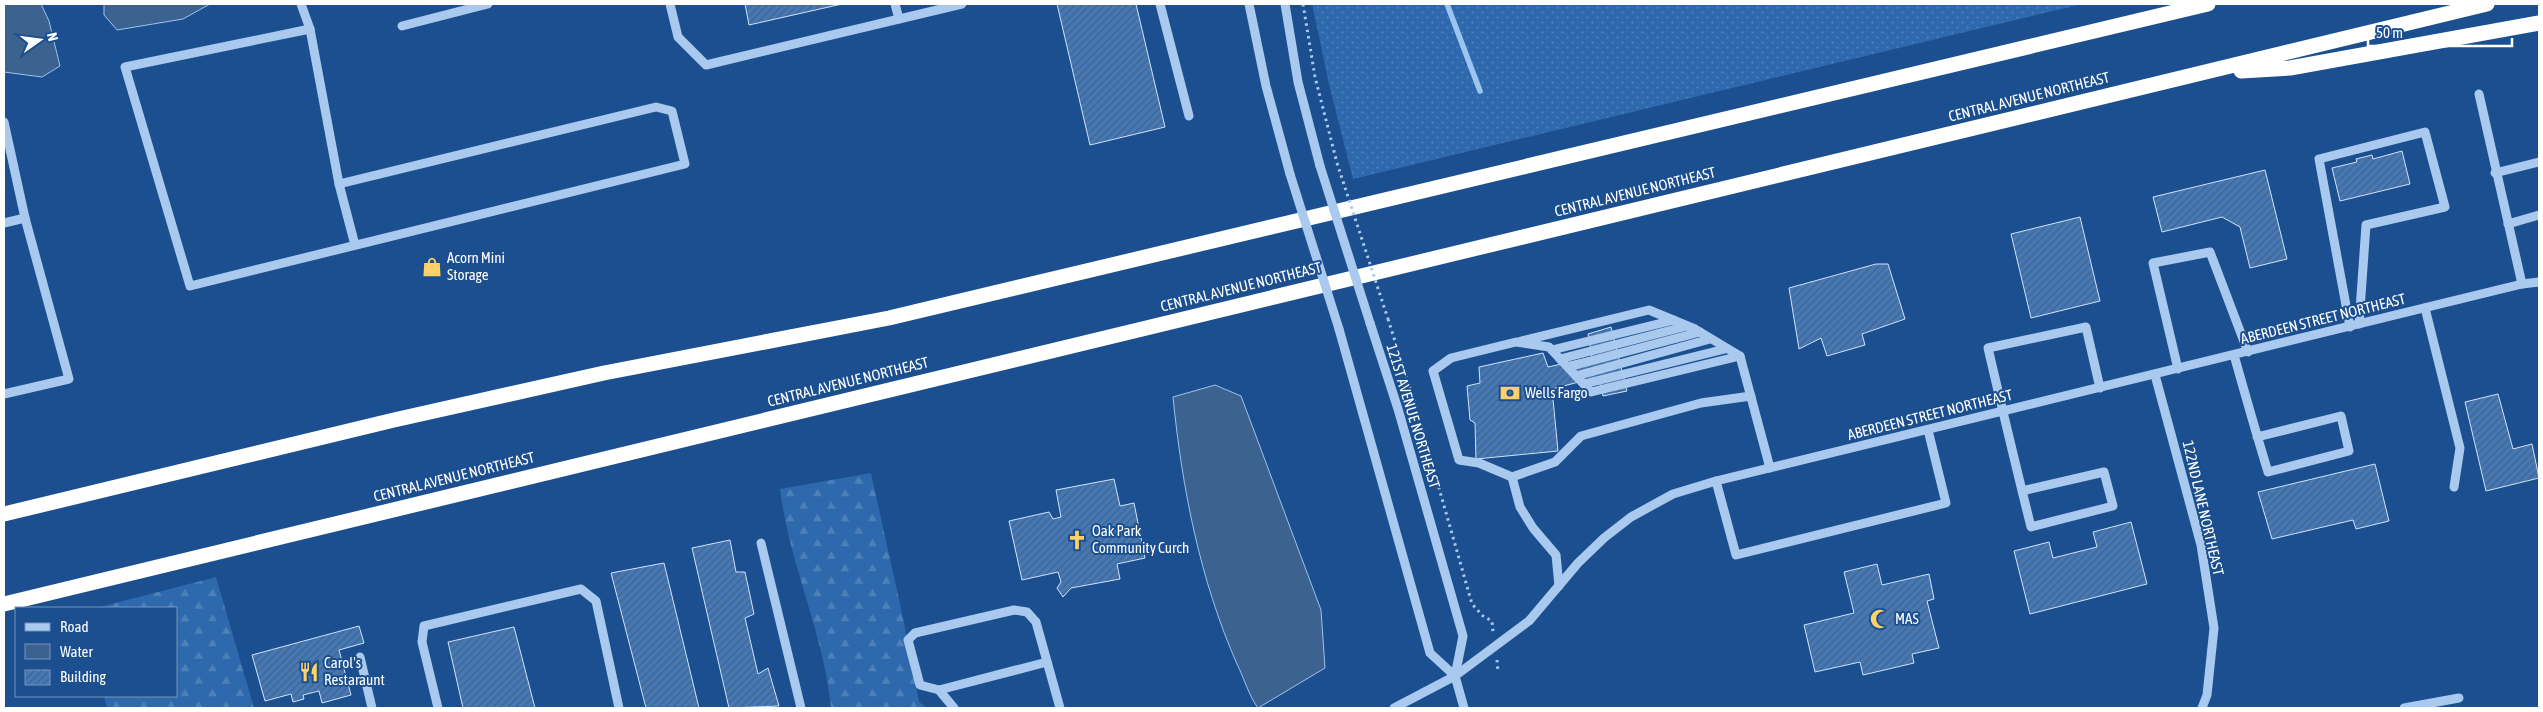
<svg xmlns="http://www.w3.org/2000/svg" width="2543" height="712" font-family="'Asap Condensed',sans-serif">
<defs>
<pattern id="grass-dots" width="8" height="8" patternUnits="userSpaceOnUse" patternTransform="scale(1.25)"><rect width="8" height="8" fill="#2e69ad"/><path d="M2 2h.1M6 6h.1" fill="none" stroke="#4d80b9" stroke-width="1.8" stroke-linecap="round"/></pattern>
<pattern id="forest-firs" width="22" height="20" patternUnits="userSpaceOnUse" patternTransform="scale(1.25)"><rect width="22" height="20" fill="#2e69ad"/><path d="M5 1l3.5 6h-7zM16 11l3.5 6h-7z" fill="#4d80b9"/></pattern>
<pattern id="building-hatch" width="6" height="6" patternUnits="userSpaceOnUse" patternTransform="scale(1.25)"><rect width="6" height="6" fill="#4478b7"/><path d="M-1 1l2-2M0 6l6-6M5 7l2-2" fill="none" stroke="#486282"/></pattern>
</defs>
<rect width="100%" height="100%" fill="#1b4f8f"/>
<polygon fill="url(#grass-dots)" points="1312,4 2082,4 1353,179 1329,84"/>
<g fill="url(#forest-firs)">
<path d="M871,473l31,140 17,89 9,6h-97c-7,-75 -42,-144 -51,-219z"/>
<polygon points="216,577 254,708 107,708 104,696 176,696 176,608 96,608"/>
</g>
<g fill="#3c6290" stroke="#9cc4f0">
<polygon points="4,4 41,4 49,21 60,66 42,77 4,72"/>
<polygon points="104,4 210,4 183,19 117,30 104,15"/>
<path d="M1215,385l26,11 80,214 4,58 -67,40c-9,-12 -14,-30 -21,-44 -37,-84 -55,-176 -64,-267z"/>
</g>
<g fill="none" stroke-linecap="round" stroke-linejoin="round">
<polyline stroke="#9cc4f0" stroke-width="5.5" points="1447,4 1480,91"/>
</g>
<g fill="url(#building-hatch)" stroke="#cfe3fa">
<polygon points="745,4 842,4 749,25"/>
<polygon points="1057,4 1136,4 1165,127 1090,145"/>
<polygon points="2402,151 2410,184 2340,201 2332,168 2357,162 2356,159 2372,155 2373,159"/>
<polygon points="2265,170 2287,259 2250,268 2240,227 2222,217 2162,232 2153,197"/>
<polygon points="2080,217 2100,301 2031,318 2011,234"/>
<polygon points="1876,264 1888,264 1905,319 1862,334 1865,345 1827,356 1821,338 1799,349 1789,288"/>
<polygon points="1611,327 1627,391 1603,396 1598,377 1552,389 1558,451 1476,459 1475,423 1470,420 1467,386 1480,383 1479,367 1543,353 1548,367 1592,357 1588,334"/>
<polygon points="2498,394 2513,449 2532,444 2539,478 2486,491 2465,402"/>
<polygon points="2375,464 2389,521 2356,529 2353,520 2272,539 2258,492"/>
<polygon points="1114,479 1120,506 1134,503 1145,558 1117,564 1120,579 1071,588 1063,597 1057,588 1061,582 1058,572 1022,580 1009,521 1049,512 1053,519 1061,517 1056,490"/>
<polygon points="2131,522 2147,584 2030,614 2014,551 2049,542 2053,558 2097,547 2093,532"/>
<polygon points="730,540 736,572 745,572 754,614 745,618 758,674 768,668 779,706 729,708 692,548"/>
<polygon points="664,563 699,708 646,708 611,573"/>
<polygon points="1877,564 1882,585 1929,574 1934,599 1927,601 1939,648 1912,654 1914,663 1863,675 1860,662 1815,672 1804,625 1854,613 1844,572"/>
<polygon points="359,626 364,643 339,650 351,695 322,703 319,691 303,695 304,699 293,702 291,694 265,701 252,655"/>
<polygon points="514,627 535,708 463,708 448,642"/>
</g>
<g fill="none" stroke-linecap="round" stroke-linejoin="round">
<g stroke="#a9c9ee" stroke-width="3" stroke-dasharray="2.5 4" stroke-linecap="butt">
<polyline points="1303,4 1315,77 1337,163"/>
<polyline points="1388,319 1415,404 1472,604 1483,616 1492,621 1493,632"/>
<polyline points="1497,660 1498,672"/>
</g>
<g stroke="#a9c9ee" stroke-width="9">
<polyline points="301,4 310,29 125,67 190,286 685,164 672,111 656,107 339,184 355,245"/>
<polyline points="670,4 678,37 706,65 962,4"/>
<polyline points="895,4 899,19"/>
<polyline points="1160,4 1189,116"/>
<polyline points="1249,4 1266,86 1290,174"/>
<polyline points="1285,4 1298,82 1320,166"/>
<polyline points="402,26 488,4"/>
<polyline points="310,29 339,184"/>
<polyline points="2479,94 2522,284"/>
<polyline points="4,122 25,218 69,379 4,394"/>
<polyline points="2495,173 2539,162"/>
<polyline points="4,223 25,218"/>
<polyline points="2508,224 2539,215"/>
<polyline points="2425,308 2460,448 2454,487"/>
<polyline points="1370,323 1398,409 1463,636 1455,676 1464,708"/>
<polyline points="2350,327 2319,159 2425,132 2445,207 2366,225 2359,324"/>
<polyline points="1339,329 1430,653 1455,676"/>
<polyline points="1521,341 1649,310 1695,329 1740,356 1770,468"/>
<polyline points="1552,350 1674,320"/>
<path d="M2234,355c11,39 22,78 34,117l81,-21 -8,-35 -84,21"/>
<polyline points="1560,359 1687,326"/>
<polyline points="1568,367 1700,332"/>
<polyline points="2178,369 2153,263 2210,252 2248,352"/>
<polyline points="2155,375 2201,545 2214,628 2207,695 2202,708"/>
<polyline points="1576,376 1710,339"/>
<polyline points="1584,384 1725,349"/>
<polyline points="1512,477 1555,462 1581,436 1701,403 1751,396"/>
<polyline points="1716,481 1736,555 1946,503 1928,430"/>
<path d="M2022,491l82,-19 9,34 -82,21c-15,-60 -29,-119 -43,-179l98,-21 14,61"/>
<polyline points="761,543 801,708"/>
<polyline points="1559,586 1556,555 1533,528 1520,507 1512,477 1479,463 1459,460 1433,371 1451,358 1516,342 1549,347 1591,392 1740,356"/>
<polyline points="360,657 372,708"/>
<polyline points="939,690 1047,662"/>
<polyline points="438,708 422,642 424,626 581,589 596,601 619,708"/>
<polyline points="954,708 939,690 920,685 908,640 915,633 1014,610 1027,612 1036,622 1060,708"/>
<polyline points="1394,708 1455,676 1529,621 1578,563 1604,538 1631,517 1673,494 1716,481 2522,284 2539,282"/>
<polyline points="2404,708 2459,698"/>
</g>
<g stroke="#fff" stroke-width="15">
<polyline points="2241,71 2290,68 2539,23"/>
<polyline points="4,514 394,420 604,373 889,318 2208,4"/>
<polyline points="4,604 2487,4"/>
</g>
<polyline stroke="#a9c9ee" stroke-width="3" stroke-dasharray="2.5 4" stroke-linecap="butt" points="1337,163 1388,319"/>
<g stroke="#a9c9ee" stroke-width="9">
<polyline points="1320,166 1370,323"/>
<polyline points="1290,174 1339,329"/>
</g>
</g>
<defs>
<symbol id="shop-bare" viewBox="-9 -9 18 18"><path d="M-5-2.5h2.3a2.7 3.5 0 0 1 5.4 0H5L5.5 6h-11ZM-1.5-2.5h3a1.5 2.3 0 0 0-3 0Z" fill="#ffd166" stroke="#1b4f8f" stroke-width="2.5" paint-order="stroke"/></symbol>
<symbol id="bank-bare" viewBox="-9 -9 18 18"><path d="M-6-4H6V4H-6ZM0-2.3a2.3 2.3 0 1 0 0 4.6a2.3 2.3 0 1 0 0-4.6Z" fill="#ffd166" stroke="#1b4f8f" stroke-width="2.5" paint-order="stroke"/></symbol>
<symbol id="church-bare" viewBox="-9 -9 18 18"><path d="M-1.2-6h2.4v3.5h3.3v2.4h-3.3V6h-2.4V-.1h-3.3v-2.4h3.3Z" fill="#ffd166" stroke="#1b4f8f" stroke-width="2.5" paint-order="stroke"/></symbol>
<symbol id="mosque-bare" viewBox="-9 -9 18 18"><path d="M3.5-4.9A6 6 0 1 0 3.5 4.9A5 5 0 1 1 3.5-4.9Z" fill="#ffd166" stroke="#1b4f8f" stroke-width="2.5" paint-order="stroke"/></symbol>
<symbol id="restaurant-bare" viewBox="-9 -9 18 18"><path d="M-5-6h1v4h1v-4h1v4h1v-4h1v5L-1.5 .5V6h-2V.5L-5-1ZM5-6V6H3V1.5H1.5Q1.5-4 5-6Z" fill="#ffd166" stroke="#1b4f8f" stroke-width="2.5" paint-order="stroke"/></symbol>
</defs>
<g fill-rule="evenodd">
<use href="#shop-bare" x="418" y="253" width="28" height="28"/>
<use href="#bank-bare" x="1496" y="379" width="28" height="28"/>
<use href="#church-bare" x="1063" y="526" width="28" height="28"/>
<use href="#mosque-bare" x="1866" y="605" width="28" height="28"/>
<use href="#restaurant-bare" x="295" y="658" width="28" height="28"/>
</g>
<g text-anchor="middle" stroke-width="4" stroke-linejoin="round" paint-order="stroke">
<g font-size="15" fill="#fff" stroke="#1b4f8f">
<text transform="translate(2029 97) rotate(-14)" y="5">CENTRAL AVENUE NORTHEAST</text>
<text transform="translate(1635 192) rotate(-14)" y="5">CENTRAL AVENUE NORTHEAST</text>
<text transform="translate(1241 287) rotate(-14)" y="5">CENTRAL AVENUE NORTHEAST</text>
<text transform="translate(2323 319) rotate(-14)" y="5">ABERDEEN STREET NORTHEAST</text>
<text transform="translate(848 382) rotate(-14)" y="5">CENTRAL AVENUE NORTHEAST</text>
<text transform="translate(1930 415) rotate(-14)" y="5">ABERDEEN STREET NORTHEAST</text>
<text transform="translate(1413 416) rotate(73)" y="5">121ST AVENUE NORTHEAST</text>
<text transform="translate(454 477) rotate(-14)" y="5">CENTRAL AVENUE NORTHEAST</text>
<text transform="translate(2203 508) rotate(77)" y="5">122ND LANE NORTHEAST</text>
</g>
<g font-size="15" fill="#fff" stroke="#1b4f8f" text-anchor="start">
<text x="447" y="263">Acorn Mini<tspan x="447" dy="17">Storage</tspan></text>
<text x="1525" y="398">Wells Fargo</text>
<text x="1092" y="536">Oak Park<tspan x="1092" dy="17">Community Curch</tspan></text>
<text x="1895" y="624">MAS</text>
<text x="324" y="668">Carol's<tspan x="324" dy="17">Restaraunt</tspan></text>
</g>
</g>
<rect width="2543" height="712" fill="none" stroke="#ffffff" stroke-width="10"/>
<rect x="15" y="607" width="162" height="90" fill="#1b4f8f" stroke="#7695bc"/>
<rect x="25" y="623" width="25" height="8" fill="#a9c9ee" stroke="#7695bc"/>
<text x="60" y="632" font-size="15" fill="#ffffff">Road</text>
<rect x="25" y="644" width="25" height="15" fill="#3c6290" stroke="#7695bc"/>
<text x="60" y="657" font-size="15" fill="#ffffff">Water</text>
<rect x="25" y="670" width="25" height="15" fill="url(#building-hatch)" stroke="#7695bc"/>
<text x="60" y="682" font-size="15" fill="#ffffff">Building</text>
<g transform="translate(40 40) rotate(76)" stroke="#1b4f8f" stroke-width="4" paint-order="stroke">
<path d="M0-4L9 19L0 12L-9 19Z" fill="#ffffff"/>
<text y="-8" font-size="14" font-weight="bold" text-anchor="middle" fill="#ffffff">N</text>
</g>
<path d="M2368 38v8h144v-8" fill="none" stroke="#ffffff" stroke-width="2.5"/>
<text x="2376" y="38" font-size="15" fill="#ffffff" stroke="#1b4f8f" stroke-width="4" paint-order="stroke">50 m</text>
</svg>
